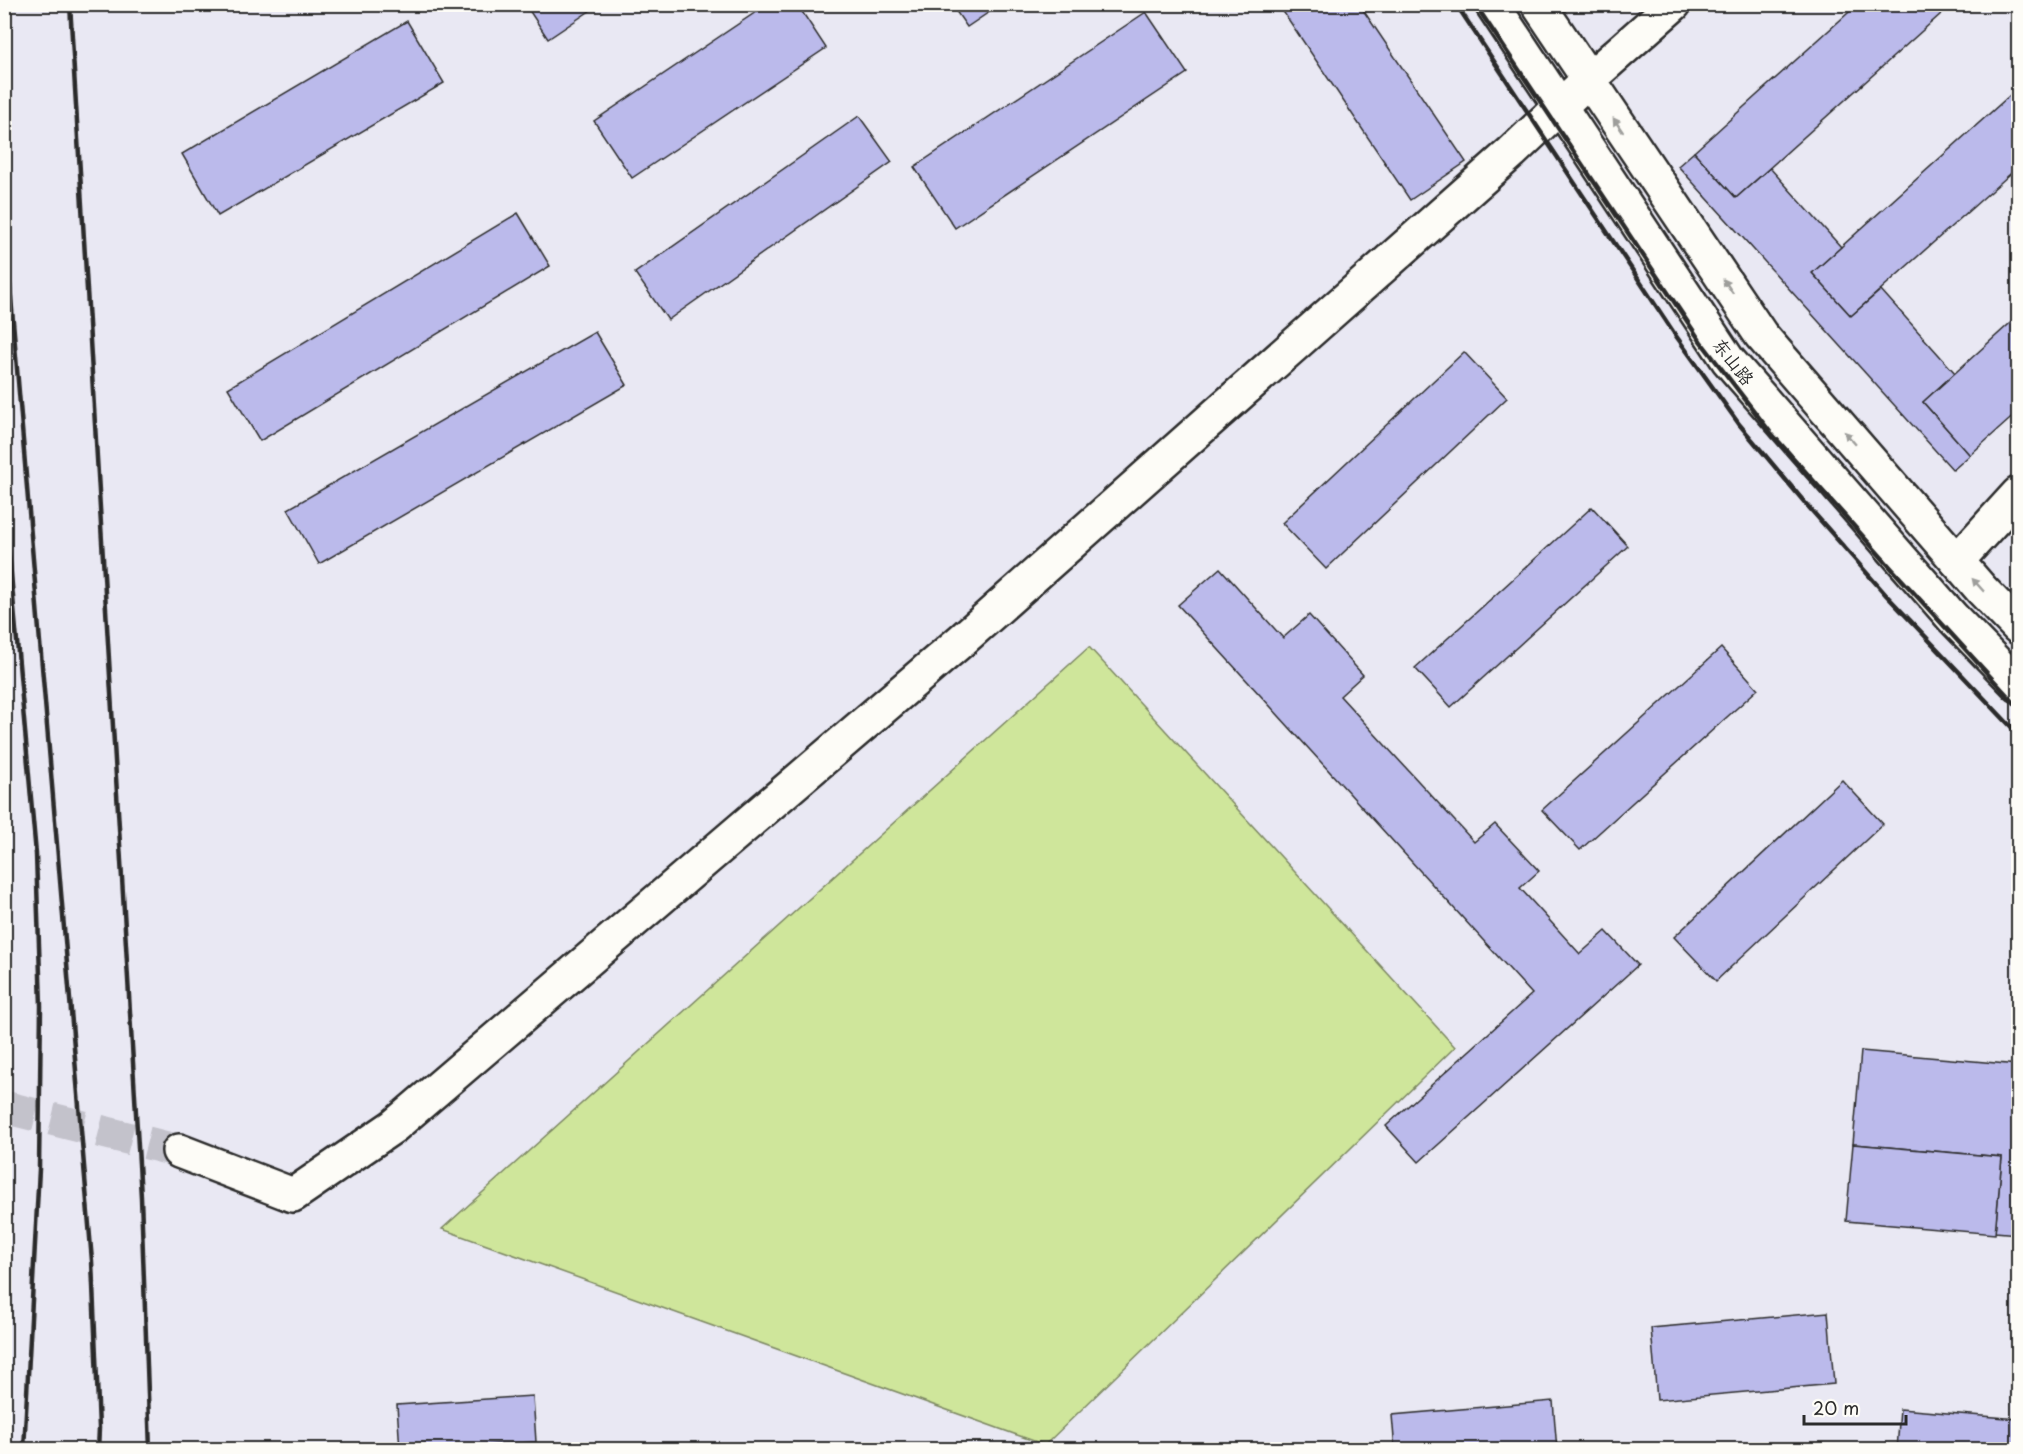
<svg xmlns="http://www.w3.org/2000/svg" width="2023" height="1454" font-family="'Playpen Sans','LXGW WenKai TC',sans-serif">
<rect width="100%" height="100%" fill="#e9e8f3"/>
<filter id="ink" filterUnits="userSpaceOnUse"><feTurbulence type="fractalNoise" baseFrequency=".0167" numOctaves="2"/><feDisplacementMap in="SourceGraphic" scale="12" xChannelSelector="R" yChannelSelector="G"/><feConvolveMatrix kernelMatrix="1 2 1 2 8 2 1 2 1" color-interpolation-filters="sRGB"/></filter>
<g filter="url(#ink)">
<polygon fill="#cfe69b" stroke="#7d8863" stroke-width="1.5" points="1089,647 1455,1047 1045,1445 442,1229"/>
<g fill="#bbbaeb" stroke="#2b2b2b" stroke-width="1.5">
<polygon points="525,4 600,4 548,39"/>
<polygon points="768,4 797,4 826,48 632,178 594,121"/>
<polygon points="951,4 1001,4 967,27"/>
<polygon points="1278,4 1359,4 1466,162 1410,200"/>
<polygon points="1858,4 1952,4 1736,198 1694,152"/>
<polygon points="1146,12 1187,73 955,228 914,167"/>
<polygon points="407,21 444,83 218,216 182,154"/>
<polygon points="2018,88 2018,167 1851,316 1812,273"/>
<polygon points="859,116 892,162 668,320 635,273"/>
<polygon points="1694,152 1736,198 1770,168 1841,247 1812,273 1851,316 1881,290 1955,373 1923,402 1970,455 1953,470 1678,166"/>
<polygon points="518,213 550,266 260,441 228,388"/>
<polygon points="2018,316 2018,412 1970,455 1923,402"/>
<polygon points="595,332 627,385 319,564 288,509"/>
<polygon points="1464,352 1507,398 1326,569 1282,523"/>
<polygon points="1592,507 1628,546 1451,707 1415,668"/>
<polygon points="1220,568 1283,638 1309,615 1363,675 1340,696 1474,842 1495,824 1539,871 1520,888 1580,954 1606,931 1638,965 1419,1162 1386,1126 1532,994 1178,605"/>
<polygon points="1721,648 1758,689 1580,850 1542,810"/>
<polygon points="1842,780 1883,824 1716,981 1674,937"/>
<polygon points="1861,1051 2018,1065 2018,1234 1995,1232 2002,1157 1853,1144"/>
<polygon points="1853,1144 2002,1157 1995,1234 1846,1221"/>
<polygon points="1828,1312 1834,1384 1657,1400 1651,1328"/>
<polygon points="533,1396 536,1442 400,1450 397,1405"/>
<polygon points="1553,1401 1557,1450 1395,1450 1392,1415"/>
<polygon points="1900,1409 2018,1419 2018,1450 1897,1450"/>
</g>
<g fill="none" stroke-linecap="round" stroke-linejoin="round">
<polyline stroke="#c3c2cb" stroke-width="33" stroke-dasharray="33 16" stroke-linecap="butt" points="4,1107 179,1151"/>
<defs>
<g id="street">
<polyline points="1957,561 2018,494"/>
<polyline points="179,1151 293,1195 394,1126 962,640 1512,152 1588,80 1674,4"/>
</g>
<g id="secondary">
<polyline points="1492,4 1728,360 1952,617 2018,685"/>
<polyline points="1538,4 1761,335 1982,590 2018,627"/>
</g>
</defs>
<use href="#street" stroke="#2b2b2b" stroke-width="38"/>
<use href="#secondary" stroke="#2b2b2b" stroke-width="38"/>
<use href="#street" stroke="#fdfcf7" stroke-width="33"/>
<use href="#secondary" stroke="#fdfcf7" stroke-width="33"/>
<g stroke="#2b2b2b" stroke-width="4.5">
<polyline points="70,4 141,1197 150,1450"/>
<polyline points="1456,4 1676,336 1739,424 1806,504 1887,596 2018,734"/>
<polyline points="1475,4 1701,342 1771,433 1893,570 2018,707"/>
<polyline points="4,214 92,1261 99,1428 98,1450"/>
<polyline points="4,496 36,854 41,1006 39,1169 24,1450"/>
</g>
</g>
<defs><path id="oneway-solid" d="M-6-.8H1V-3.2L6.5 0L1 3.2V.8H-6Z" transform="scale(1.5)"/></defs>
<g fill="#9e9e9b">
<use href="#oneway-solid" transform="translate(1618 125) rotate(-124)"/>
<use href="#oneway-solid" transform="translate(1728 286) rotate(-124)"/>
<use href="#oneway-solid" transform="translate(1850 438) rotate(-131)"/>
<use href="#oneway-solid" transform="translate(1978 585) rotate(-132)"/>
</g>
</g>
<g text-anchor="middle" stroke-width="4.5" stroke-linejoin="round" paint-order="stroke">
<g font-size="18" fill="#2b2b2b" stroke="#fdfcf7">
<text transform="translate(1733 362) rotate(52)" y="6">东山路</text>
</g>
</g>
<rect width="2023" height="1454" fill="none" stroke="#fdfcf7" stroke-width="24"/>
<rect x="12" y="12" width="1999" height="1430" fill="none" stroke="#2b2b2b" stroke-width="2" filter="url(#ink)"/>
<path d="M1804 1415v9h102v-9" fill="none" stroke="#2b2b2b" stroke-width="3"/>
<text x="1813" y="1415" font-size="18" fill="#2b2b2b" stroke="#fdfcf7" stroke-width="4.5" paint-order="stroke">20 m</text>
</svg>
